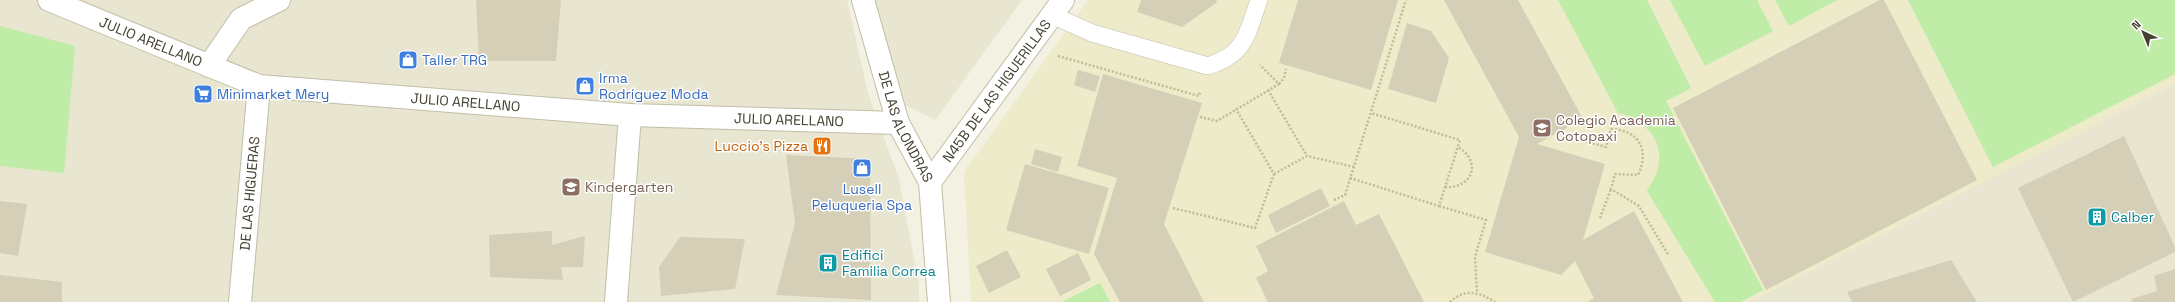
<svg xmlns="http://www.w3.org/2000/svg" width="2175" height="302" font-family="'Space Grotesk',sans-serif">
<rect width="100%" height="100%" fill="#f3f1e2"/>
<g fill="#e8e5d0">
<polygon points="0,0 847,0 868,93 899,179 919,285 919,302 0,302"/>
<polygon points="872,0 1022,0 935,120 905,105"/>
<polygon points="2175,84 2175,302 1749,302"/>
</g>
<polygon fill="#eeebca" points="1088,0 2175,0 2175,84 1749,302 971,302 964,172"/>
<g fill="#bfeca6">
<path d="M1558,0h89l44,88 -25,13 97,189 -22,12h-26l-68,-111c4,-7 9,-15 11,-23 7,-28 -14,-49 -40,-55z"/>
<polygon points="1670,0 1757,0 1773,31 1705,66"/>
<polygon points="1775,0 1837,0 1789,26"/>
<polygon points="1908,0 2175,0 2175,74 1993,167"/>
<polygon points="0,26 75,46 64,173 0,166"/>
<polygon points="1100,283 1110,302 1062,302"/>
</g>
<g fill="#d5cfb7">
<polygon points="476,0 561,0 556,61 479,61"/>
<polygon points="1141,0 1217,0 1216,3 1182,27 1137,12"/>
<polygon points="1298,0 1398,0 1371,90 1279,63"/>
<polygon points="1444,0 1518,0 1583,119 1537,144 1605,164 1583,240 1634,211 1683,302 1587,302 1594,298 1575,261 1561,275 1485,252 1519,137"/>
<polygon points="1880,0 1884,0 1977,180 1766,290 1673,108"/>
<polygon points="1407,23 1431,31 1449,58 1436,103 1388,89"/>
<polygon points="1078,70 1100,76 1095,92 1074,85"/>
<polygon points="1103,74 1202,103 1164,224 1204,302 1120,302 1094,254 1117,178 1077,166"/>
<polygon points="2124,136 2175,247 2175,252 2073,302 2018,188"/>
<polygon points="1035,149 1062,157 1058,172 1031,164"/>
<polygon points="786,155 870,159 871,300 776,295 795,223"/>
<polygon points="1025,164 1109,188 1089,254 1006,230"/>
<polygon points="1321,188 1330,206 1276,233 1268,215"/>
<polygon points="0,201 27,204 18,256 0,253"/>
<polygon points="1344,201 1356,225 1379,214 1424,302 1268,302 1256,278 1268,271 1256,246"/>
<polygon points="552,231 552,245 585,236 583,267 561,267 563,280 490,277 489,235"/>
<polygon points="680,237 745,239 735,289 661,296 659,267"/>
<polygon points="1007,250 1021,277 989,293 976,266"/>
<polygon points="1078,253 1091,280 1060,296 1046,269"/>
<polygon points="1951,260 1977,302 1852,302 1847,292"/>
<polygon points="2175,269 2175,302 2132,302 2131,299 2157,291 2154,276"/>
<polygon points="0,275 62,282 62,302 0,302"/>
</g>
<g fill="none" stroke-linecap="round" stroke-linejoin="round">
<defs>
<path id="service" d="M1052,15l40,18 116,33c38,-12 39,-32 51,-66"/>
<g id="minor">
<path id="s1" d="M49,0l210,86 371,29 268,8"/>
<path id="s2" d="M863,0l35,123 32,59 9,120"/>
<polyline points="209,66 241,19 279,0"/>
<path id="s3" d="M930,182l133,-182"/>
<path id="s4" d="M240,302l19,-216"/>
<polyline points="616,302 630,115"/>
</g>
</defs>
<use href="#service" stroke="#c2bea7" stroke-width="18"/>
<use href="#minor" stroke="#c2bea7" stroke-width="24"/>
<g stroke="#c2bb94" stroke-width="2.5" stroke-dasharray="2 2" stroke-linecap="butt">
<polyline points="1058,56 1199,96 1200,92"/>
<polyline points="1279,84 1284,78 1286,69"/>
<polyline points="1268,90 1307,156"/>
<polyline points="1200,117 1217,121 1279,84 1260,65"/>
<path d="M1562,135l44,12 5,-18c28,1 39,21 27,46l-23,-1 -4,15 28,17 30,50"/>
<polyline points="1274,174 1307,156 1354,167"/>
<polyline points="1350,178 1439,206 1460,140 1371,113"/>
<path d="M1445,187c28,2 37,-26 13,-40"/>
<polyline points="1334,200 1345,195 1406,0"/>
<polyline points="1439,206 1486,220 1475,257 1477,292"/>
<polyline points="1173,208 1255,228 1274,174 1236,109"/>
<polyline points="1600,218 1611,189"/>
<path d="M1450,302c15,-14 29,-10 45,0"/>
</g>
<use href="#service" stroke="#fff" stroke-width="17"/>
<use href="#minor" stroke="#fff" stroke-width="22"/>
</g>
<defs>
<symbol id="shop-square" viewBox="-11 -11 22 22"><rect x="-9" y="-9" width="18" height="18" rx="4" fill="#3f7fe0" stroke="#fff"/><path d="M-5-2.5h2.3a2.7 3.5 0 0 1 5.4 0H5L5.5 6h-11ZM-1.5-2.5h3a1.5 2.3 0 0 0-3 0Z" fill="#fff"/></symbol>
<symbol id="supermarket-square" viewBox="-11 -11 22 22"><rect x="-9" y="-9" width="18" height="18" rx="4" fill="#3f7fe0" stroke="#fff"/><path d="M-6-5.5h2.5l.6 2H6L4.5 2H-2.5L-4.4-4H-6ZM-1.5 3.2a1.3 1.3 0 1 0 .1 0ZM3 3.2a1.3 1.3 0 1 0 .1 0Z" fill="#fff"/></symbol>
<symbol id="university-square" viewBox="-11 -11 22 22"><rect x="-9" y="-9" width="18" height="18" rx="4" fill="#8d6e63" stroke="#fff"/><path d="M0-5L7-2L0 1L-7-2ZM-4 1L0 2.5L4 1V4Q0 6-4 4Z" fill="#fff"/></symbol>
<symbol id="restaurant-square" viewBox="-11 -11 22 22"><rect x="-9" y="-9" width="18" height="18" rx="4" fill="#e8710a" stroke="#fff"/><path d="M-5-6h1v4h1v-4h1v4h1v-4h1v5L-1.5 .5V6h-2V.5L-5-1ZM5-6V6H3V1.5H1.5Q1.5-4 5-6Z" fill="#fff"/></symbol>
<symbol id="school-square" viewBox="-11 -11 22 22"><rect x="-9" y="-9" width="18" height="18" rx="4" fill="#8d6e63" stroke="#fff"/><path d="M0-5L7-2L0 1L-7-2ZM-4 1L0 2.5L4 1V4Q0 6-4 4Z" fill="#fff"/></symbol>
<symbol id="building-square" viewBox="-11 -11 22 22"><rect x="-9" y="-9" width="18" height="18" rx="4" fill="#0f9aa8" stroke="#fff"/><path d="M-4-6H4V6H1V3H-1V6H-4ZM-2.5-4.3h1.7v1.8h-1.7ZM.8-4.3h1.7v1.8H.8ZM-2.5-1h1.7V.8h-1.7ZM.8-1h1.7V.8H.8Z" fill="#fff"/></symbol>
</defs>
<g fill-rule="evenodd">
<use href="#shop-square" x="397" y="49" width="22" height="22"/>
<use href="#shop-square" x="574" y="75" width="22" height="22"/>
<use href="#supermarket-square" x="192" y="83" width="22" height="22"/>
<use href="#university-square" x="1531" y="117" width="22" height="22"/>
<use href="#restaurant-square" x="811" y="135" width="22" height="22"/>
<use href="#shop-square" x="851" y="157" width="22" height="22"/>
<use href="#school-square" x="560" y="176" width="22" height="22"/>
<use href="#building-square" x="2086" y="206" width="22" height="22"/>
<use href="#building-square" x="817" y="252" width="22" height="22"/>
</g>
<g text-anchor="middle" stroke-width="3" stroke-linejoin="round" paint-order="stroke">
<g font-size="14" fill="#454132" stroke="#fff">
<text dy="5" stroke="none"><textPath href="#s1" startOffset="110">JULIO ARELLANO</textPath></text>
<text dy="5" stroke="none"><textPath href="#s3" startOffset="113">N45B DE LAS HIGUERILLAS</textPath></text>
<text dy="5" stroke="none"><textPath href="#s1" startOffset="434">JULIO ARELLANO</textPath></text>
<text dy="5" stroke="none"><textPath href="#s1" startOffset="758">JULIO ARELLANO</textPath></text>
<text dy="5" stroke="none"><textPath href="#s2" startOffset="134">DE LAS ALONDRAS</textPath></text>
<text dy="5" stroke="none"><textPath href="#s4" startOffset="109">DE LAS HIGUERAS</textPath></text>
</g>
<g font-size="14" fill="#366cbe" stroke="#fff" text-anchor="start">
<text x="422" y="65">Taller TRG</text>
<text x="599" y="83">Irma<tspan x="599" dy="16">Rodríguez Moda</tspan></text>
<text x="217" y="99">Minimarket Mery</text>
<text x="862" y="194" text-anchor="middle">Lusell<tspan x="862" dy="16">Peluqueria Spa</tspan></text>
</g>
<g font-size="14" fill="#785e54" stroke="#fff" text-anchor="start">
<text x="1556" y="125">Colegio Academia<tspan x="1556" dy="16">Cotopaxi</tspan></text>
<text x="585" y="192">Kindergarten</text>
</g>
<g font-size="14" fill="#c56008" stroke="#fff" text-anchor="end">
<text x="808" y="151">Luccio's Pizza</text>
</g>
<g font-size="14" fill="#0d838f" stroke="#fff" text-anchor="start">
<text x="2111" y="222">Calber</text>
<text x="842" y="260">Edifici<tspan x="842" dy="16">Familia Correa</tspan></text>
</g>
</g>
<g transform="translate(2143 32) rotate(316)" stroke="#ffffff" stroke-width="3" paint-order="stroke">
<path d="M0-3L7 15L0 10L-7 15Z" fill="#454132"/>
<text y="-6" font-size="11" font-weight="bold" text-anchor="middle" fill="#454132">N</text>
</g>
</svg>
